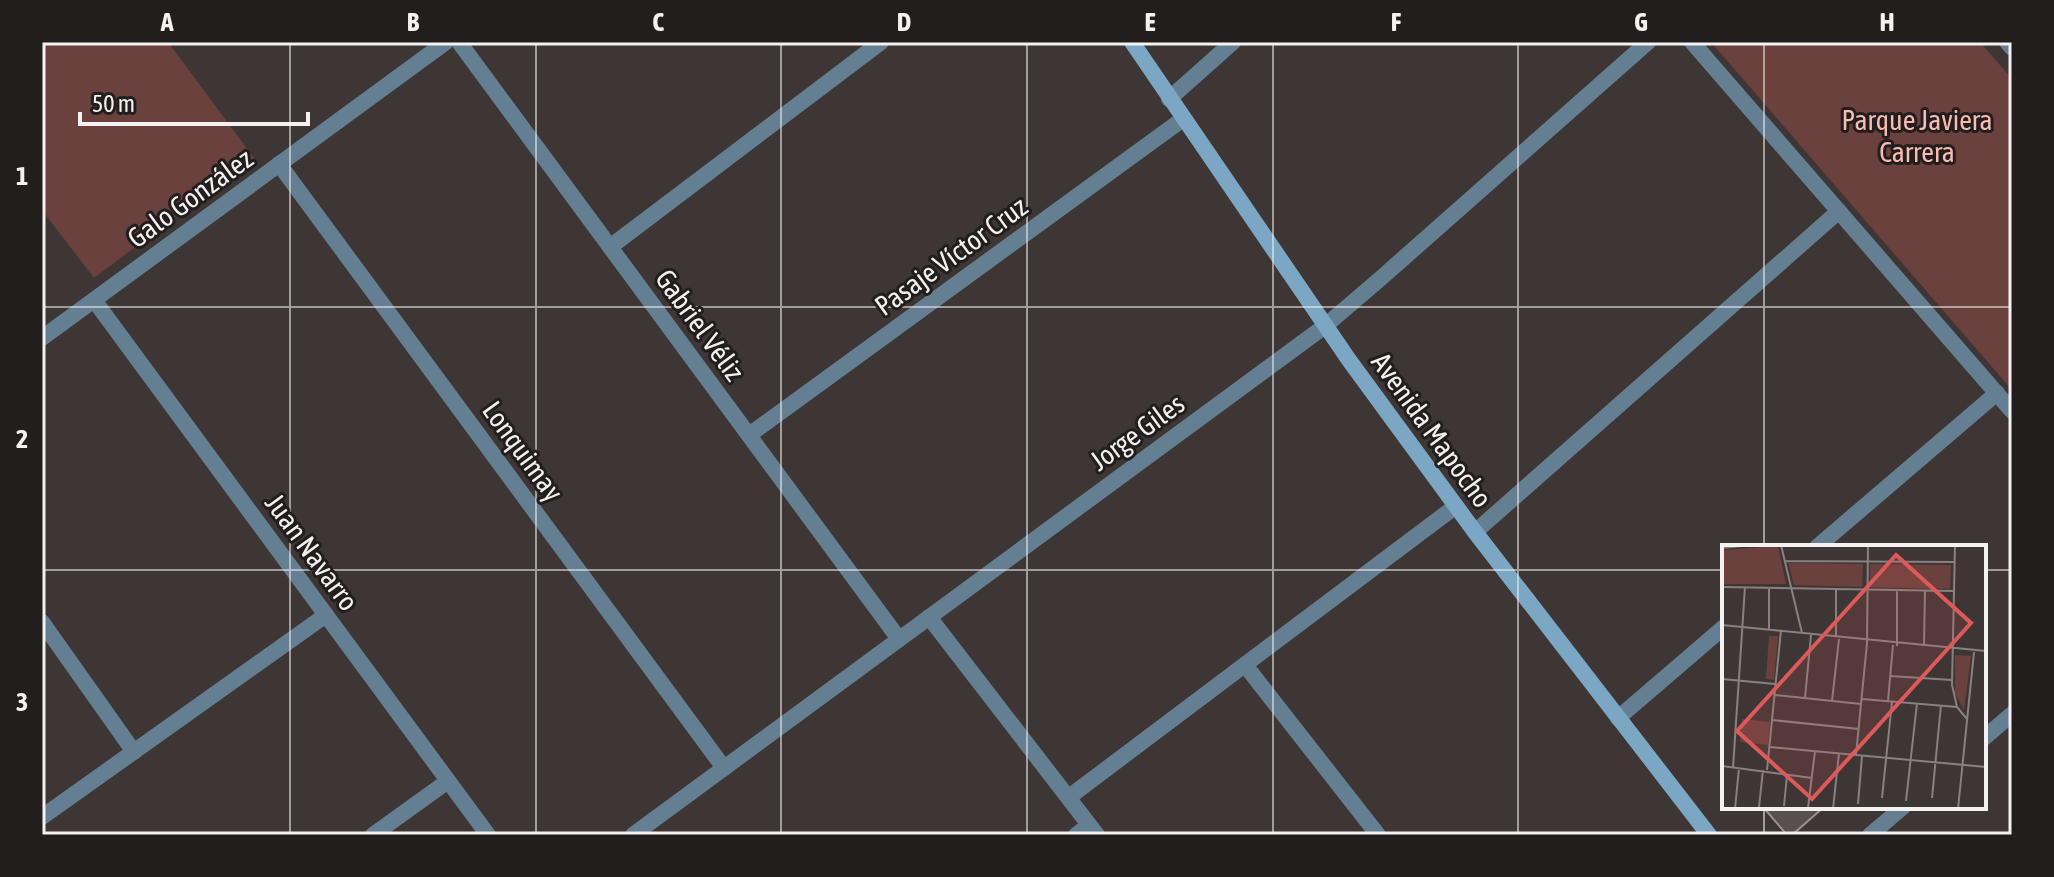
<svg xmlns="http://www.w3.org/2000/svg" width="2054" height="877" font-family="'Asap Condensed',sans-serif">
<rect width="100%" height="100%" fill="#3e3635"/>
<g fill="#6a413d">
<polygon points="42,42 168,42 254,158 94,278 42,210"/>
<polygon points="1711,42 1980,42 2012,79 2012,390"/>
</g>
<polygon fill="#584f4e" stroke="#9b9290" stroke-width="2" points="1763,807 1824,807 1792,835 1787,835"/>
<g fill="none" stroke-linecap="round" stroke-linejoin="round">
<g stroke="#647f92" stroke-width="16">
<polyline points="459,42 899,639"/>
<polyline points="1692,42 2012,411"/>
<polyline points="2007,42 2012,48"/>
<polyline points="1169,99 1233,42"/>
<polyline points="279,164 724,768"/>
<polyline points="610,247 881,42"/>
<polyline points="94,300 488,835"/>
<polyline points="42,338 446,42"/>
<polyline points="749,435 1183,119"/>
<polyline points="1475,532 1839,211"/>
<polyline points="1817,547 1997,393"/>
<polyline points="929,617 1097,835"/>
<polyline points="42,622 134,752"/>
<polyline points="1245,665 1378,835"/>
<polyline points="1618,718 1724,627"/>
<polyline points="1069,797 1456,506"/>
<polyline points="42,817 326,615"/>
<polyline points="373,835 448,781"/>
<polyline points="633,835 1325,326 1380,279 1648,42"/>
<polyline points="1076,835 1089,825"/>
</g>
<g stroke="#647f92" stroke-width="16">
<polyline points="1984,738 2012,714"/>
<polyline points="1870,835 1903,807"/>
</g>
<polyline stroke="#7ba7c5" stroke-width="16" points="1132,42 1349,360 1475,532 1709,835"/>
</g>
<path fill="none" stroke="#f6f1f1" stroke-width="2" stroke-opacity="0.55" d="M290,42v793M536,42v793M781,42v793M1027,42v793M1273,42v793M1518,42v793M1764,42v505M42,307h1970M42,570h1682M1984,570h28M1764,807v28"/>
<g text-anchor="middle" stroke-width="6" stroke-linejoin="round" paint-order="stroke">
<g font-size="28" fill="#fabbb2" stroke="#221e1e">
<text x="1917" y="130">Parque Javiera<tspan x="1917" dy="32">Carrera</tspan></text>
</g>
<g font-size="28" fill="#f6f1f1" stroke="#221e1e">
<text transform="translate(190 198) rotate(-36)" y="10">Galo González</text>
<text transform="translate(951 256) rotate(-36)" y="10">Pasaje Víctor Cruz</text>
<text transform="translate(700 325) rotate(54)" y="10">Gabriel Véliz</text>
<text transform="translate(1432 430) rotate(54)" y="10">Avenida Mapocho</text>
<text transform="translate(1137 432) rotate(-36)" y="10">Jorge Giles</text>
<text transform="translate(523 451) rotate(54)" y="10">Lonquimay</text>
<text transform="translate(312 552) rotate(54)" y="10">Juan Navarro</text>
</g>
</g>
<g transform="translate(1722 545)">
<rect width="264" height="264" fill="#3e3635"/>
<path d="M56,1l8,38h-64v-34zM66,18l75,1 -1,23 -68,-2zM148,19l81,1 -1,24 -80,-2zM47,91h9l-4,44 -8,-1zM233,110l16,1 -7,54 -9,-16zM20,174l28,3 -2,23 -28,-3z" fill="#6a413d"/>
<path fill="none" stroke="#888180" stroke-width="2" d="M59,0l21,88M233,0l-3,140 5,22 10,12M0,3l30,-3M63,16l170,1M0,42l233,4M0,80l264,26M47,84v-41M114,91v-47M202,100l1,-55M175,101v-56M168,131l62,4M0,134l53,5M53,150l86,9M83,153l6,-63M140,154l95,8M110,156l7,-62M166,156l5,-56M50,175l87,9M48,202l216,20M134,210l11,-112 1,-98M0,221l90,12M11,223l12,-181M45,225l14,-140M160,253l10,-96M210,253l9,-93M184,256l11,-98M136,259l4,-48M62,261l3,-31M37,262l4,-37M86,263l7,-57M13,264l4,-41M111,264l6,-56M236,264l16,-157"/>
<path fill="#de5a5a" fill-opacity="0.15" stroke="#de5a5a" stroke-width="4" d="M174,10l75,68 -159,176 -75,-68z"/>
<rect width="264" height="264" fill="none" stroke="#f6f1f1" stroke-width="4"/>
</g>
<rect width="2054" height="877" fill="none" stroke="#221e1e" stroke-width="88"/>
<path d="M80 112v12h228v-12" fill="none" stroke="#f6f1f1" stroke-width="4"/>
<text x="92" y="112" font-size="24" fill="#f6f1f1" stroke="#221e1e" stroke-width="6" paint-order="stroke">50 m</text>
<rect x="44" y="44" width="1966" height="789" fill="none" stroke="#f6f1f1" stroke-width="3"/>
<g font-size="26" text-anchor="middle" font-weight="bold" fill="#f6f1f1">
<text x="167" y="31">A</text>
<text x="413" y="31">B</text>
<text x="658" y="31">C</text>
<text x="904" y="31">D</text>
<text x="1150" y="31">E</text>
<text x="1396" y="31">F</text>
<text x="1641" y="31">G</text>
<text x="1887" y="31">H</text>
<text x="22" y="185">1</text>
<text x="22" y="448">2</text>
<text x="22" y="711">3</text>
</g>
</svg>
